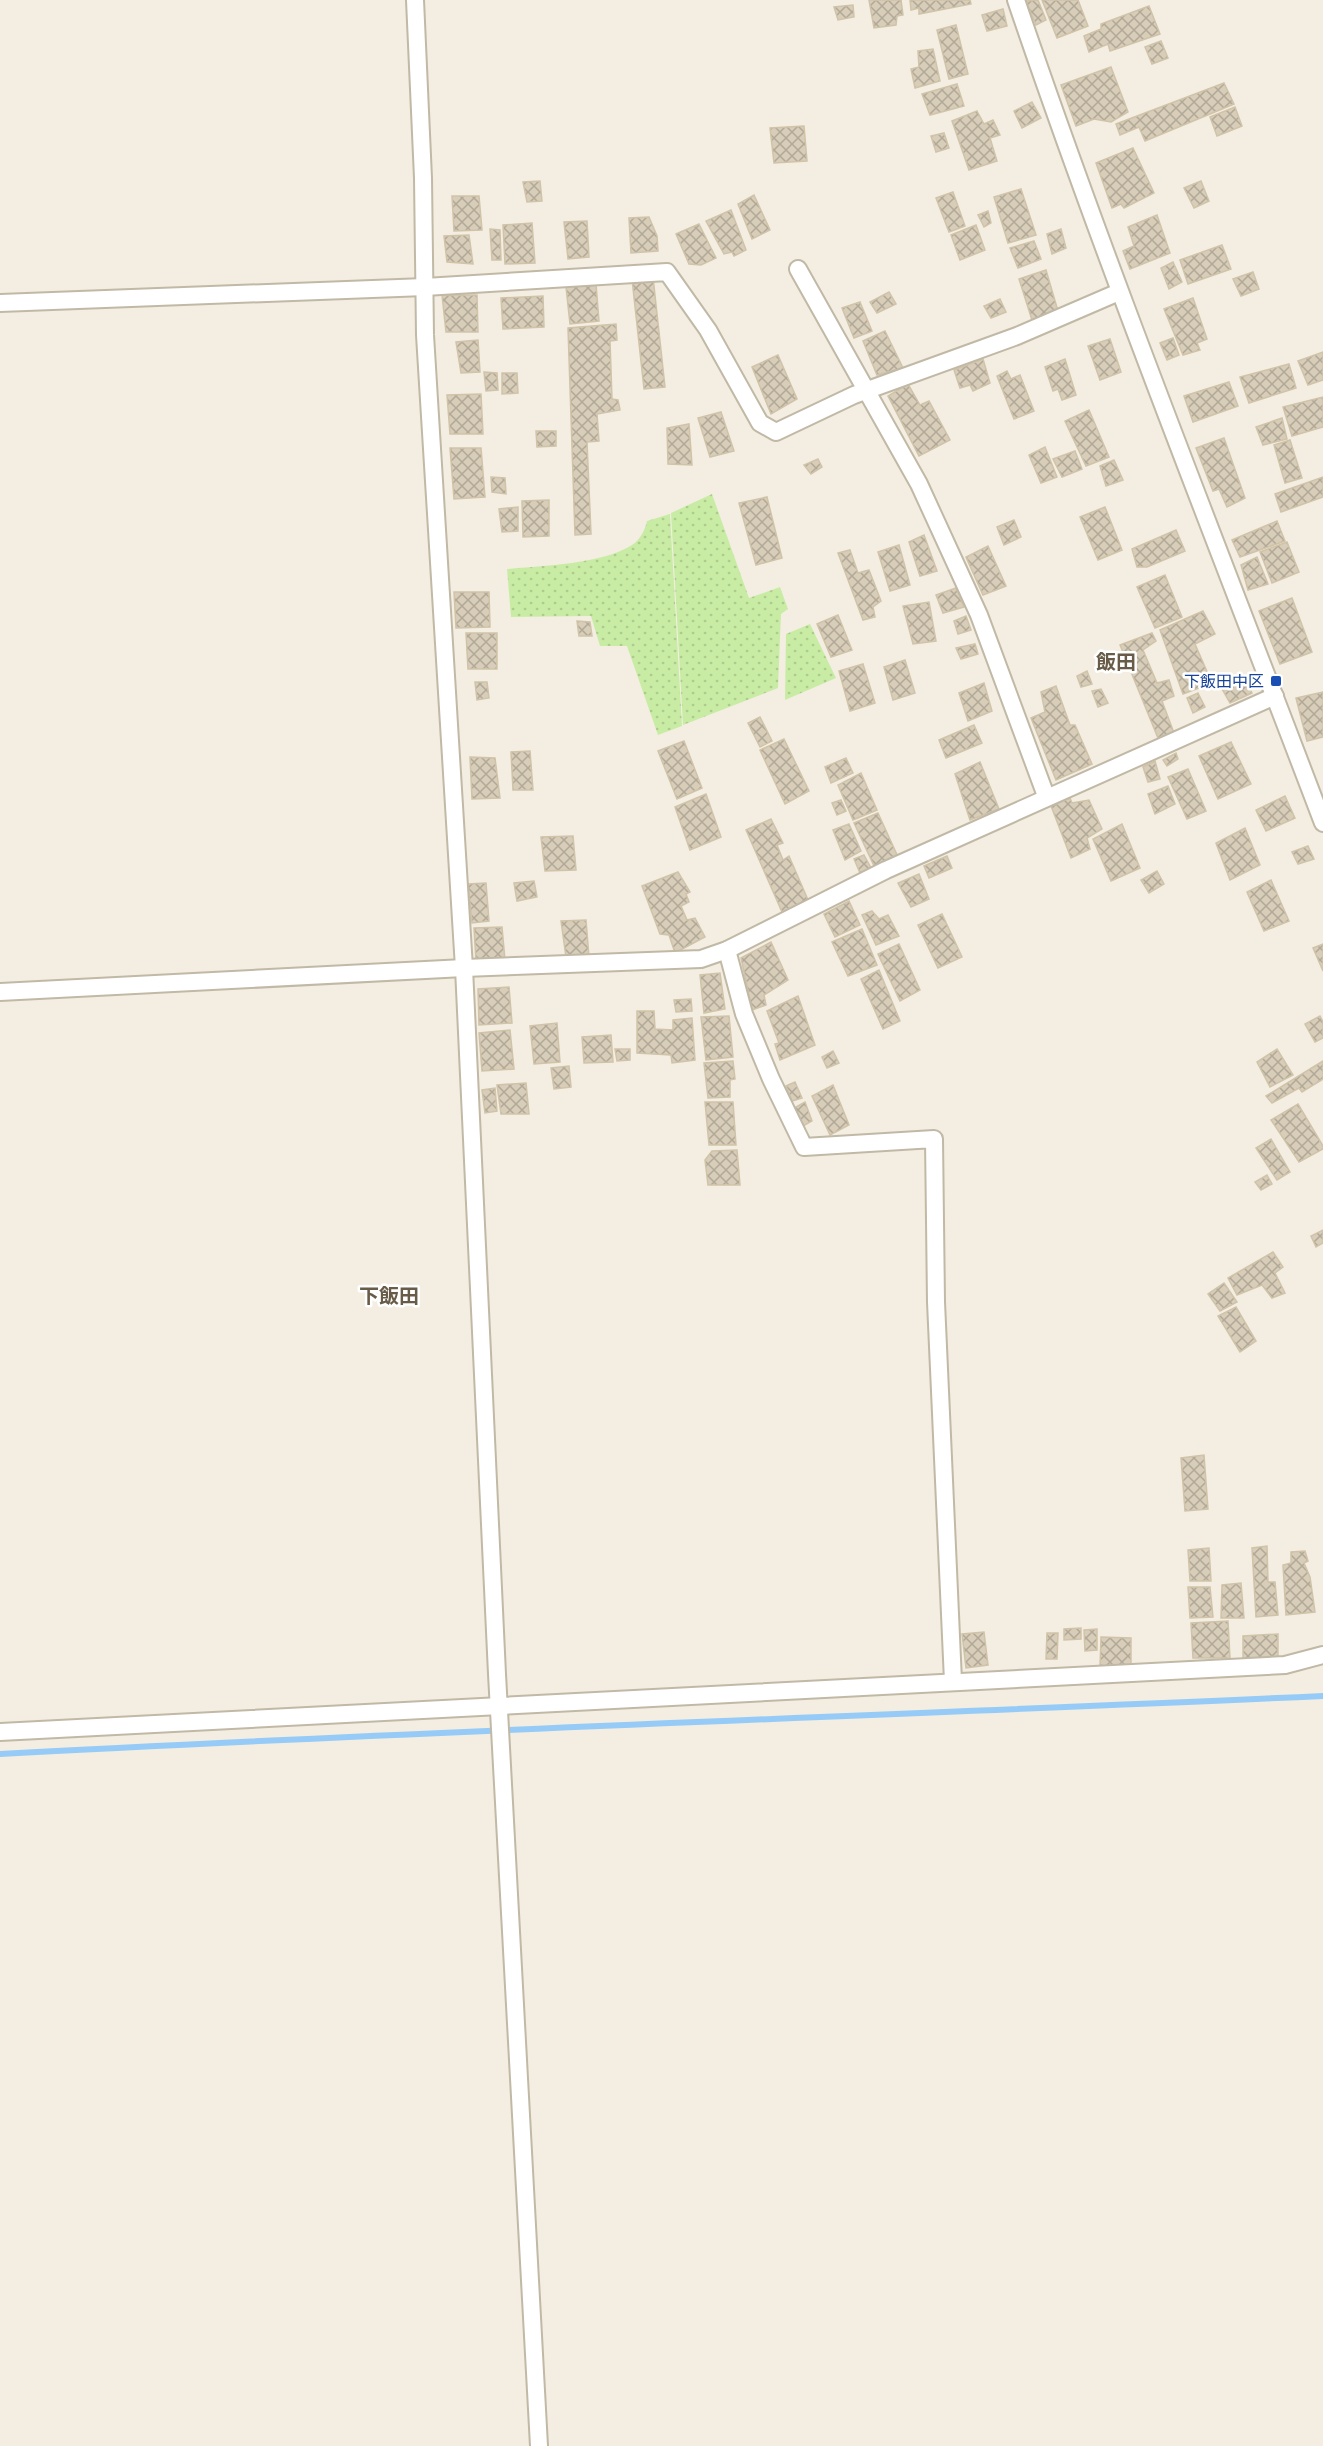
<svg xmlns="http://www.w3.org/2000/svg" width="1323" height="2446" font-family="'Fira Sans','Noto Sans JP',sans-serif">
<defs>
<pattern id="grass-dots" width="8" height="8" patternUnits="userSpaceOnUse" patternTransform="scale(1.5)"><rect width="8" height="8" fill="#c9eca5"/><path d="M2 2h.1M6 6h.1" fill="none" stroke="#aecb8e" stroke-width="1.8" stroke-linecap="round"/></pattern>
<pattern id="building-cross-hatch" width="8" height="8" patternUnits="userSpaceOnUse" patternTransform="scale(1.5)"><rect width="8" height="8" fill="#d8cdb9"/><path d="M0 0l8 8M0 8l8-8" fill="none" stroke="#b1a897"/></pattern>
</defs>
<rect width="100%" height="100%" fill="#f3eee1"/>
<g fill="url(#grass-dots)">
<polygon points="712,494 749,598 780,587 788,609 781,614 778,688 683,725 671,513"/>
<path d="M670,514l12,212 -24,9 -31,-89h-27l-9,-30 -80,1 -4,-48c34,-3 96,-5 125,-24 8,-5 13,-15 15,-24z"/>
<polygon points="810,624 836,678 785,700 786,634"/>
</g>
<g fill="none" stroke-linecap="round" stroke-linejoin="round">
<path stroke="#96cbf7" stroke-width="6" d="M0,1754c441,-24 882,-38 1323,-58"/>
</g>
<g fill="url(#building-cross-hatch)" stroke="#d1c3a8" stroke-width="1.5">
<polygon points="869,0 901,0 903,15 897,16 896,25 874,28"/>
<polygon points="910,0 970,0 971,4 919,14 919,8 911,10"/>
<polygon points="1038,0 1046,20 1036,25 1026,1"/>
<polygon points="1042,0 1078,0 1088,26 1057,38"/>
<polygon points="853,5 854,17 838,20 834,7"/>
<polygon points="1149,6 1160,34 1110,51 1108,44 1089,52 1084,36 1101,29 1101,24"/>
<polygon points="1003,9 1007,26 987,31 982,15"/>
<polygon points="956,25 968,74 949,79 937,30"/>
<polygon points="1161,41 1168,58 1152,64 1145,47"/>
<polygon points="933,49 940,81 915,88 911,69 919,67 918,51"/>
<polygon points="1111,67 1128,112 1111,122 1094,119 1076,126 1061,85"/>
<polygon points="1224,83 1234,104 1145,141 1139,127 1120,135 1116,124"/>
<polygon points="957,84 964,106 930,115 922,94"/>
<polygon points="1032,102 1041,118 1022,128 1014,111"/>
<polygon points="1235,107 1242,126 1217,136 1210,117"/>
<polygon points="977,111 984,124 993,120 1000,135 990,138 997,161 969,170 952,121"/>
<polygon points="804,126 807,161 774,163 770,128"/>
<polygon points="944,133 949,148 936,152 931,136"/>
<polygon points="1133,148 1154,193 1124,208 1121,204 1112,208 1096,163"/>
<polygon points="540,181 542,201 527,202 523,182"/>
<polygon points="1201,181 1209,201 1194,208 1184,188"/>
<polygon points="1021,189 1036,235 1008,243 994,197"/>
<polygon points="953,192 965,226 949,232 936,198"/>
<polygon points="754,195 770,230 752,239 738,204"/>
<polygon points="452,196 479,196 482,230 454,231"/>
<polygon points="731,210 746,250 734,256 732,252 724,254 706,221"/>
<polygon points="988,211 991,223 984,227 978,215"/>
<polygon points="1157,215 1170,253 1130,269 1123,251 1134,246 1128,227"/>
<polygon points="649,217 657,236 658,251 631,253 629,218"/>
<polygon points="587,221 589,257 568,259 564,222"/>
<polygon points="532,223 535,263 505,264 503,225"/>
<polygon points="699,224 716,258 701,265 689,264 676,234"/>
<polygon points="976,225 985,250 960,260 951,235"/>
<polygon points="490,229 500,230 501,260 492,260"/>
<polygon points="1061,229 1066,248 1052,254 1047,234"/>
<polygon points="469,235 473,264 447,262 444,236"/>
<polygon points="1034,241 1041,259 1018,268 1010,248"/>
<polygon points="1222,245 1231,269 1188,284 1180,260"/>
<polygon points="1173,262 1182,282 1169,289 1161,268"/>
<polygon points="1046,270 1058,311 1032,320 1019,279"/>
<polygon points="1253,272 1259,289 1241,296 1233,279"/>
<polygon points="653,277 665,387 644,389 632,279"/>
<polygon points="596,284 599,321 570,324 566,287"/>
<polygon points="889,292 896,304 877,313 870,302"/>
<polygon points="442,295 477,295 478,332 446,332"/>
<polygon points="543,296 544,327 503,329 501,298"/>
<polygon points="1193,298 1207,339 1197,343 1200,350 1183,355 1164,309"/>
<polygon points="1000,299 1006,312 991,318 984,306"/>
<polygon points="860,302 872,331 854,338 842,308"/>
<polygon points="616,324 617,340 610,341 612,399 618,400 620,410 597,414 599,441 587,442 591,534 575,535 568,328"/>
<polygon points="885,331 903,368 877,375 863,341"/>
<polygon points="1173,338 1179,355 1167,360 1160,343"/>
<polygon points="1110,339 1121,372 1100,380 1088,346"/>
<polygon points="478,340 480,372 461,373 456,342"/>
<polygon points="1323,352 1323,380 1308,385 1298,361"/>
<polygon points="778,355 797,399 771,414 752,367"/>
<polygon points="983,359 990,383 973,391 970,385 960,388 954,370"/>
<polygon points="1065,359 1076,395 1062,400 1058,389 1053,391 1045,367"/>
<polygon points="1289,364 1296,388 1249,403 1240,377"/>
<polygon points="1007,371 1011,379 1020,375 1034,411 1014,419 997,376"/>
<polygon points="484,372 497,373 498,390 486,391"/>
<polygon points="502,373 517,373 518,393 502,394"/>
<polygon points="1229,382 1238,406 1193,422 1184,396"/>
<polygon points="908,384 920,405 929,401 950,440 919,456 888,396"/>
<polygon points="481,394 483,434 450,434 447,395"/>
<polygon points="1323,397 1323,427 1292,436 1283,407"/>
<polygon points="1089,410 1109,457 1086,466 1065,421"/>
<polygon points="721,412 734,451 710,457 698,418"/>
<polygon points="1282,418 1287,439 1263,445 1256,427"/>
<polygon points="689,424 692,465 668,464 667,428"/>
<polygon points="536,431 556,431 556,446 537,447"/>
<polygon points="1224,438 1245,498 1227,507 1219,489 1213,491 1196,448"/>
<polygon points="1290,440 1302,478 1285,483 1274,445"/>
<polygon points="1045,447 1057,477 1041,483 1029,455"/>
<polygon points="450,448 481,448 485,497 454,499"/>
<polygon points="1075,451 1082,469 1062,477 1053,459"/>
<polygon points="818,459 822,467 811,474 804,465"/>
<polygon points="1114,460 1123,480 1106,486 1100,466"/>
<polygon points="491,477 505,478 506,494 492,492"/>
<polygon points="1323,477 1323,497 1281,512 1275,494"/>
<polygon points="767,497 782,558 756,565 739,503"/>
<polygon points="549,500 549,536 523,537 522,501"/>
<polygon points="518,507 518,531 502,532 499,509"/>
<polygon points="1105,507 1122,550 1098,560 1080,517"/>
<polygon points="1014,520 1021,537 1004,545 997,527"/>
<polygon points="1277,521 1285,541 1240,557 1232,540"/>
<polygon points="1176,530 1185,551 1147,567 1137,567 1132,549"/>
<polygon points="924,535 937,571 920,576 909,542"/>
<polygon points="1287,542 1299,572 1272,583 1260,552"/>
<polygon points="899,545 910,585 890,591 878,552"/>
<polygon points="988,546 1006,586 983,595 966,557"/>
<polygon points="850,550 858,573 869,570 881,601 873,607 875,617 863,620 838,553"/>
<polygon points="1257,557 1268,584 1248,590 1241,565"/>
<polygon points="1165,575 1182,617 1155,628 1137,587"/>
<polygon points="956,588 964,607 943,613 936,595"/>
<polygon points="454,592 489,592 490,627 456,628"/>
<polygon points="1292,598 1312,652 1280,664 1259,611"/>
<polygon points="929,602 936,641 913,644 903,606"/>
<polygon points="1203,611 1215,634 1195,644 1212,683 1183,694 1160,630"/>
<polygon points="838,615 852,650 831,657 817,624"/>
<polygon points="966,616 971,630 958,634 954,621"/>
<polygon points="577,621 590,622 592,636 579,636"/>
<polygon points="466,633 497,633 497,669 468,669"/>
<polygon points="1152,633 1156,641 1143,650 1157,683 1169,680 1174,696 1162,701 1174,733 1158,738 1120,645"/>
<polygon points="975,644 978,654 961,659 956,648"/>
<polygon points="905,660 915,693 893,700 884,667"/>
<polygon points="863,664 875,703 850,711 839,671"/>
<polygon points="1087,671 1092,684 1081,687 1077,676"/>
<polygon points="1245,677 1252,693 1230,703 1221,687"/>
<polygon points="475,682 487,682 489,698 477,700"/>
<polygon points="984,683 992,711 968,721 959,693"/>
<polygon points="1056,686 1070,725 1075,725 1092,764 1056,780 1031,718 1045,712 1041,692"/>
<polygon points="1101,689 1108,703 1098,707 1092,691"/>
<polygon points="1323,692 1323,737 1307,741 1296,698"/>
<polygon points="1198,693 1205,707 1193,713 1187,698"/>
<polygon points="760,717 772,741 760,747 748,723"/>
<polygon points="974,725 982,743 946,758 939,740"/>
<polygon points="784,739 809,791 785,804 760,750"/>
<polygon points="684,741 702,788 677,799 658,751"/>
<polygon points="1231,742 1251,784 1218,799 1199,756"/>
<polygon points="530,751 533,790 513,790 511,752"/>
<polygon points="1176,753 1178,759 1167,766 1163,760"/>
<polygon points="470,757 495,758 500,798 472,799"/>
<polygon points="846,758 853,773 831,783 825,767"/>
<polygon points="1155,761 1160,779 1148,782 1143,767"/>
<polygon points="980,762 999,809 970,820 955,774"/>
<polygon points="1188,769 1206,811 1187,819 1168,777"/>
<polygon points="861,773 877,810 853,820 838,785"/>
<polygon points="1168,786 1175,804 1155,814 1148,794"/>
<polygon points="706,794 721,837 690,850 675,807"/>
<polygon points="1285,796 1295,818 1266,831 1256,810"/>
<polygon points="1070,798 1072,803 1089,800 1102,829 1087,838 1090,849 1071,858 1051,806"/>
<polygon points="841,800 846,811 837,815 832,803"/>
<polygon points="878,813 898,857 875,868 854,823"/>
<polygon points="771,819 783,843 777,845 783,860 789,856 808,900 782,912 746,830"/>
<polygon points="849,824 861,851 845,860 833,830"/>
<polygon points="1122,824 1140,868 1111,881 1093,839"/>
<polygon points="1245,828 1260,865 1230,880 1216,843"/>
<polygon points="573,836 576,870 545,871 541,837"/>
<polygon points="1308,846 1314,859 1298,864 1292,852"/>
<polygon points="864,855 871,868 860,873 854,859"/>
<polygon points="947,856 952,868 929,878 924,866"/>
<polygon points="1157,871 1164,884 1149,893 1141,880"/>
<polygon points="678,872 690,892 686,894 689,902 681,906 687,920 695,918 705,937 675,953 669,935 660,934 642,886"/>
<polygon points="919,874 929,899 911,907 898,883"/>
<polygon points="1271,880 1289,921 1264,931 1247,892"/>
<polygon points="534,881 537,897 517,901 514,883"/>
<polygon points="486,883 489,921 472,923 468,884"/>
<polygon points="849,901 860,925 835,937 824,914"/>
<polygon points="872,911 879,919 888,915 899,936 876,945 862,915"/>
<polygon points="942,914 962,957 938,968 918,925"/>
<polygon points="586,920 589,957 566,957 561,921"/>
<polygon points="502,927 505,960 476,961 474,928"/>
<polygon points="862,929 877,965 848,976 832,942"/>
<polygon points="771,942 788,980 764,995 766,1005 752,1010 741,958"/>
<polygon points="899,944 920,990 900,1001 878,954"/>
<polygon points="1323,944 1323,971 1313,948"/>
<polygon points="879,970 900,1021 883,1029 861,979"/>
<polygon points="720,973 725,1009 704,1013 700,975"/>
<polygon points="509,987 512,1023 479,1025 478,989"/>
<polygon points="798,996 815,1045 780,1060 775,1044 779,1043 767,1011"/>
<polygon points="691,999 692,1011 676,1012 674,1000"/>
<polygon points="637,1011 654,1011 655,1029 673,1030 673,1020 692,1018 695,1060 672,1063 671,1055 637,1053"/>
<polygon points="729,1016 733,1057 706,1060 701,1017"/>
<polygon points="1320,1016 1323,1022 1323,1038 1315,1042 1305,1024"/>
<polygon points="557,1023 560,1062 534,1064 530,1026"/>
<polygon points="510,1030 514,1069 482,1071 479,1033"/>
<polygon points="611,1035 613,1062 584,1063 582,1037"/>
<polygon points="615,1049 630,1049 630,1060 617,1061"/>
<polygon points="1277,1049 1293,1075 1270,1087 1257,1062"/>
<polygon points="833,1051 839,1063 827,1068 822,1057"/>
<polygon points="733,1061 735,1079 730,1080 730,1097 708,1098 704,1063"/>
<polygon points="1323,1061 1323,1079 1302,1092 1299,1088 1272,1103 1266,1096"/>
<polygon points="569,1066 571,1087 554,1089 551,1068"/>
<polygon points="795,1082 802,1098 792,1101 786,1086"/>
<polygon points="526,1083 529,1114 501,1114 497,1085"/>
<polygon points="833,1085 849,1125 830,1135 812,1096"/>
<polygon points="495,1088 497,1111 485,1113 482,1090"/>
<polygon points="705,1102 733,1102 736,1145 709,1145"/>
<polygon points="805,1102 812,1121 803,1126 794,1108"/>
<polygon points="1298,1104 1323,1146 1323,1149 1299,1162 1271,1120"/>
<polygon points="1271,1139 1290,1172 1277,1180 1256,1148"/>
<polygon points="737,1150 740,1185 708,1185 705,1160 712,1151"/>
<polygon points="1267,1175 1272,1184 1261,1190 1255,1182"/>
<polygon points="1323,1230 1323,1243 1316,1247 1311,1236"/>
<polygon points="1273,1252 1283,1267 1275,1273 1285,1293 1272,1298 1262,1285 1237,1295 1228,1278"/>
<polygon points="1224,1283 1237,1302 1220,1311 1208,1294"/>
<polygon points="1236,1307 1256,1341 1240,1352 1218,1316"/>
<polygon points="1204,1455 1208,1509 1185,1511 1181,1458"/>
<polygon points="1267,1546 1268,1582 1275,1582 1278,1615 1256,1617 1252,1548"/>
<polygon points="1209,1548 1211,1581 1190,1581 1188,1550"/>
<polygon points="1305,1551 1308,1561 1304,1563 1310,1577 1315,1612 1286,1615 1283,1565 1291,1563 1291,1552"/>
<polygon points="1241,1583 1244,1618 1221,1618 1222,1585"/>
<polygon points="1188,1587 1210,1587 1213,1617 1190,1618"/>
<polygon points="1228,1621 1230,1658 1193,1658 1191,1623"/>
<polygon points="1081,1628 1081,1639 1064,1640 1064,1629"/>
<polygon points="1097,1629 1097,1650 1085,1651 1084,1630"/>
<polygon points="984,1632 988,1665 966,1668 962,1634"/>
<polygon points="1047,1633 1058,1633 1057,1659 1046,1659"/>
<polygon points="1278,1634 1278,1658 1243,1659 1243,1636"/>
<polygon points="1101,1637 1131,1638 1131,1668 1100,1668"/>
</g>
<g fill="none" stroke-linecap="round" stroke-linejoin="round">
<defs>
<g id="street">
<polyline points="415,0 423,178 425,335 464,968 497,1674 539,2446"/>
<path d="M1016,0c94,277 203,549 307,823"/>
<polyline points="798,269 919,484 979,615 1046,796"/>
<polyline points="0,303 425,287 667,272 708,330 760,423 776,432 854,395 1017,336 1119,292"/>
<polyline points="727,950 744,1014 771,1079 804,1147 934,1139 936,1302 953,1681"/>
<polyline points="0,992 464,968 701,959 727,950 886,870 1275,696"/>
<path d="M0,1732c429,-20 857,-46 1285,-67l38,-10"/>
</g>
</defs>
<use href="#street" stroke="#c1b9a6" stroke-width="20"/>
<use href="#street" stroke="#fff" stroke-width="16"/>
</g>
<rect fill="#1a4fb4" stroke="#fff" stroke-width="2" x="1270" y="675" width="12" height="12" rx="3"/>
<g text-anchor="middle" stroke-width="5" stroke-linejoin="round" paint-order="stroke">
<g font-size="16" fill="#164399" stroke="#fff" text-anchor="end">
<text x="1264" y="687">下飯田中区</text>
</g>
<g font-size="20" font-weight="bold" fill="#685c48" stroke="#fff">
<text x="1116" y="669">飯田</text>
<text x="389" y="1303">下飯田</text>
</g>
</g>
</svg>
